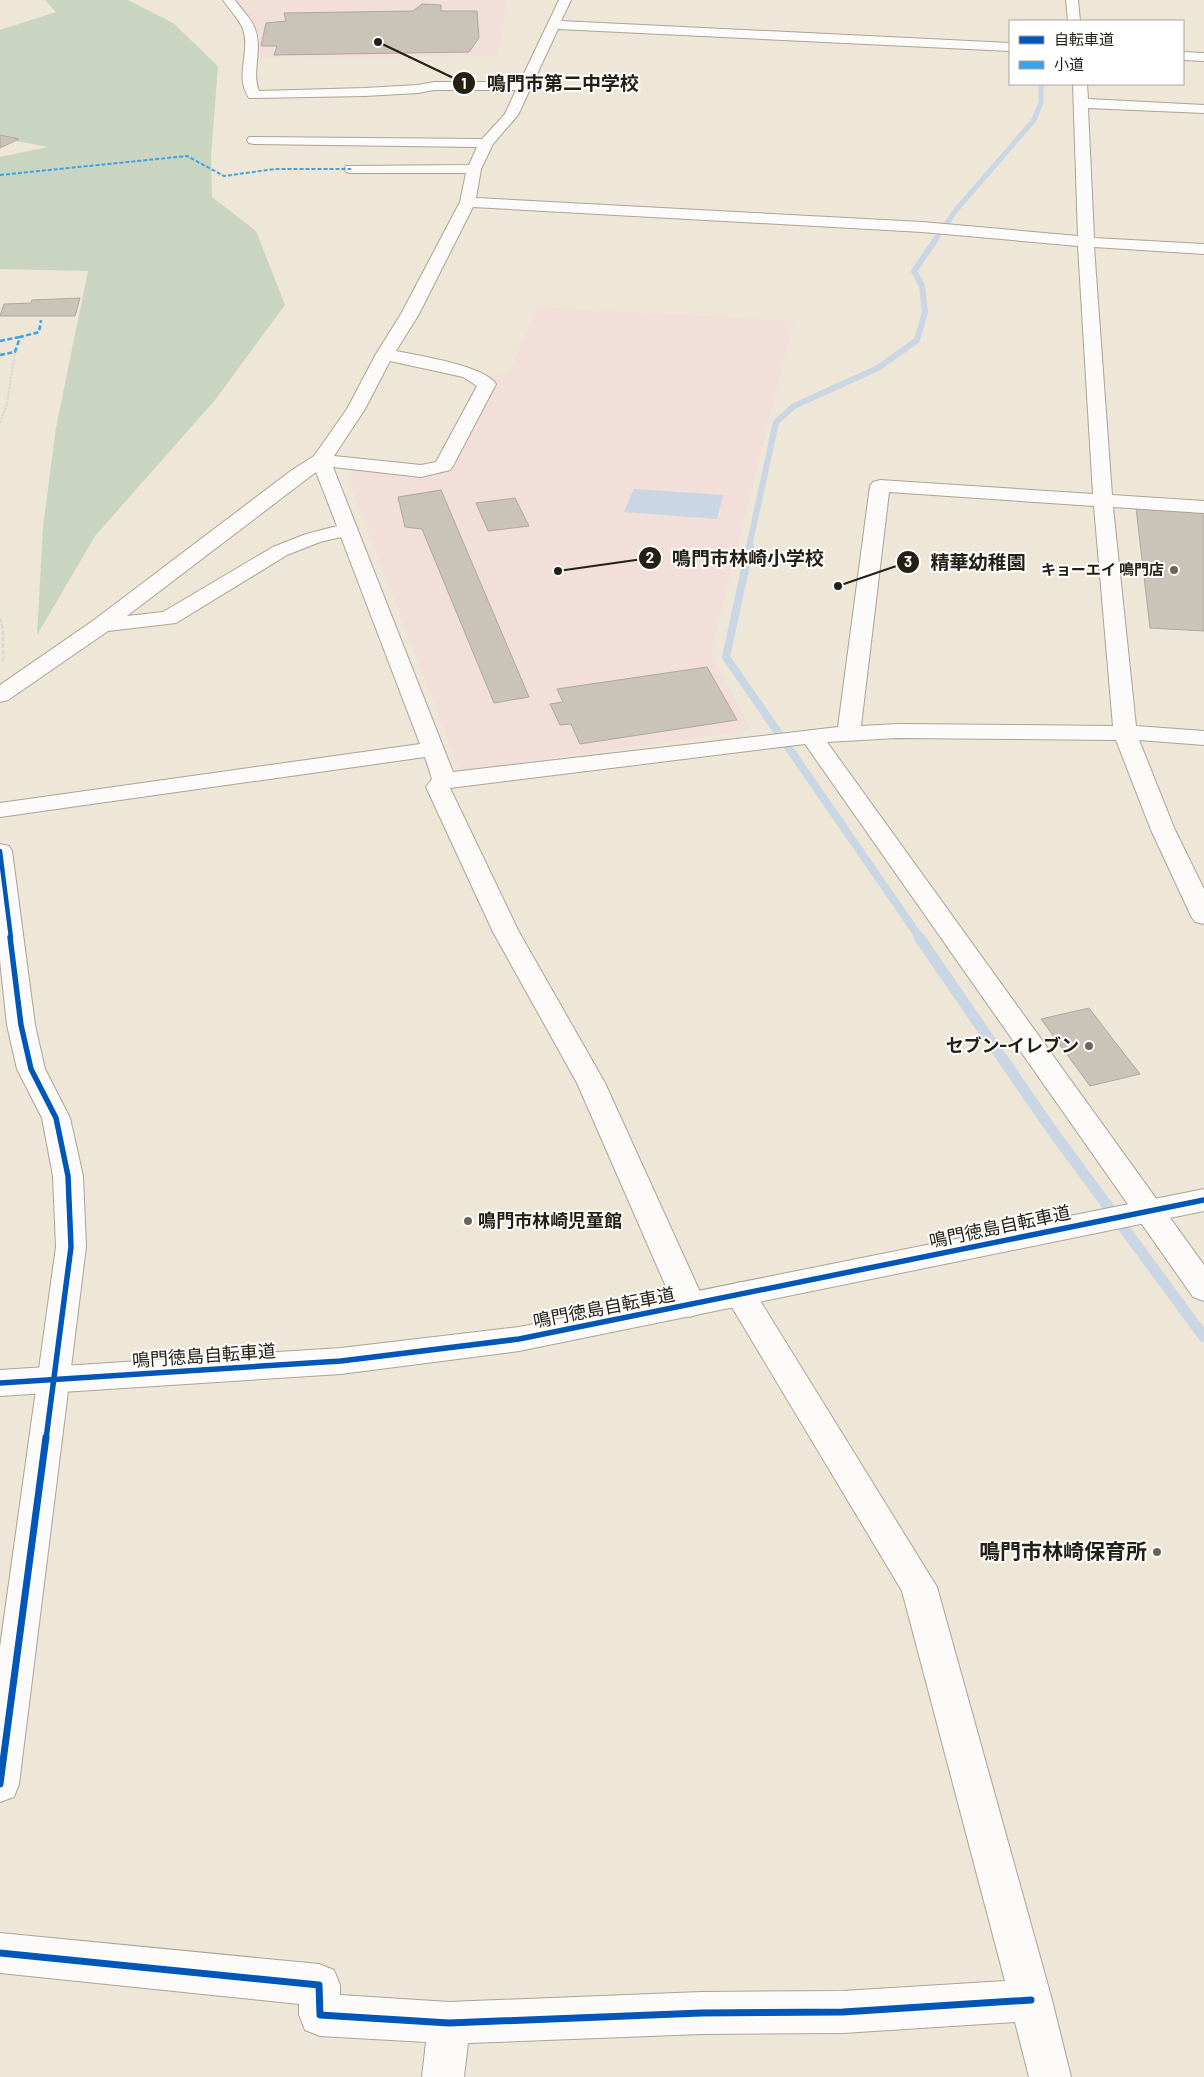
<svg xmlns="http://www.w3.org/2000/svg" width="1204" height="2077" font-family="Barlow,'Noto Sans JP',sans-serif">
<rect width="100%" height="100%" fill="#eee6d6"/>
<g fill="#f2dfd9">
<polygon points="235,0 507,0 498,56 258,58 255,29"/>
<polygon points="537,307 794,321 711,653 751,730 460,771 352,489 349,468 425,474 453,468 494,377 510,372"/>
</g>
<polygon fill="#c9d4c1" points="45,0 128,0 173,23 218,66 211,156 212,197 256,231 285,305 215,400 95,536 37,635 43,527 56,428 88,271 0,269 0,157 48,147 0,138 0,30 56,12"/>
<polygon fill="#cad6e3" points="634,489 723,495 717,519 624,512"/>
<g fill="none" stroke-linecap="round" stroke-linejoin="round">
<polyline stroke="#cad6e3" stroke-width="5" points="935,240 956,210 1034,120 1041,102 1041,84"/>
<polyline stroke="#cad6e3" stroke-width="6" points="749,547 776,422 794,406 878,368 917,340 925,312 922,286 914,271 936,239"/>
<polyline stroke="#cad6e3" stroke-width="8" points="750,546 726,657 920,938"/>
<polyline stroke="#cad6e3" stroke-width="11" points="919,937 1051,1129 1204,1337"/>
</g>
<g fill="#cac3b7" stroke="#afa89c">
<polygon points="422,4 441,5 441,11 477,11 479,38 469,52 274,55 277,46 261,46 266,23 286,21 284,13 413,11"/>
<polygon points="0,135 19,139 0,148"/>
<polygon points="80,298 75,316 0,316 4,304 31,303 32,300"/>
<polygon points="441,490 529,697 494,703 422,529 405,527 398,497"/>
<polygon points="515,498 529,526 488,531 476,503"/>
<polygon points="1136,508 1204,513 1204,631 1150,628"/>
<polygon points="707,667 737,720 580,744 571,724 560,725 550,704 563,702 557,689"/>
<polygon points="1089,1008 1115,1042 1140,1074 1090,1086 1041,1019"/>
</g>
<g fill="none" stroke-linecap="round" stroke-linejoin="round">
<defs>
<g id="minor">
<path d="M223,0h12c6,9 17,19 20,29 8,21 -4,43 4,62l106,-3 53,-3 16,-3h86l39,-82h12l-10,21 449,22v8l-452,-22 -40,86 -25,29 -12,25 -5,29 446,24 156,14 -5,-152h14l1,15 116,6v8l-116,-5 6,130 110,6v10l-110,-7 18,248 92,6v12l-91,-6 23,219 68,5v14l-65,-5 36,90 29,59v35l-9,-2 -4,-6 -40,-86 -35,-90 -219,-2 -70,4 377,523v36l-11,-4 -388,-553 -355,44 69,144 86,151 101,222 -5,8 -11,4 -11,-4 -5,-8 -97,-222 -84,-151 -67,-145 6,-8 -7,-22 -425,60v-14l420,-59 -79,-207 -21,5 -33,13 -111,68 -68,8 -100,69 -8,2v-17l94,-65 198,-150 22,-14 33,-47 29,-55 25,-40 59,-112 6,-29h-115l-5,-1 -2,-3 2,-3 123,-1 8,-18 -223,-3 -5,-1 -2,-3 2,-3 233,2 23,-25 11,-24h-82l-16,3 -53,3 -116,2c-15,-23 2,-44 -6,-69 -4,-10 -14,-20 -20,-29zM473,207l449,25 156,14 15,248 -213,-14 -7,2 -3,4 -32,241 -385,45 -120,-305 88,10 29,-7 3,-4 43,-82c-13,-19 -77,-28 -100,-33l23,-37zM390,361l73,16 14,9 -41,76 -15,3 -87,-9 31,-47zM316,472l21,54 -31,8 -33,13 -110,65 -36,4zM889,492l205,14 19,220 -216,-2 -36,2z"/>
<polygon points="1066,0 1078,0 1080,21 1068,21"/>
<polygon points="1183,52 1204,53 1204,61 1183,60"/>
<polygon points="0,844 9,846 12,851 35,1025 45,1069 70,1118 83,1176 86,1247 19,1784 14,1797 0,1802 0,1647 56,1247 53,1176 42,1118 17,1069 7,1025 0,960"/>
<polygon points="740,1282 751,1286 937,1587 1052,2000 1071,2077 1029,2077 1015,2022 843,2033 701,2034 468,2043 464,2077 422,2077 426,2042 320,2036 305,2030 299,2015 299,2004 0,1973 0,1933 319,1964 334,1970 340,1985 340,1995 449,2002 701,1992 843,1991 1005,1981 902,1591 724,1294 729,1286"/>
</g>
<polygon id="major" points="1204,1189 1204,1211 519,1351 341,1374 0,1396 0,1370 341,1348 519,1327"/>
</defs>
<use href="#minor" stroke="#aaa498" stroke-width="2"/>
<use href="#major" stroke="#aaa498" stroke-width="2"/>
<polyline stroke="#dad8d3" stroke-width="2" stroke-dasharray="2.5 1" stroke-linecap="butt" points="0,423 7,404 15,352"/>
<polyline stroke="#dad8d3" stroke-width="2.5" stroke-dasharray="4.5 2" stroke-linecap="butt" points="0,618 3,629 3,662"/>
<use href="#minor" fill="#fcfbf9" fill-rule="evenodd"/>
<use href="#major" fill="#fcfbf9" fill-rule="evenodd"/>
<polyline stroke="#3ea2ea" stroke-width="2" stroke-dasharray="4 2" stroke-linecap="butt" points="0,175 187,156 224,176 275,169 351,169"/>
<g stroke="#3ea2ea" stroke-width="2.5" stroke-dasharray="5 2.5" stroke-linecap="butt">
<polyline points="0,341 20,337"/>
<polyline points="0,355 15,352 20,337 39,332 41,320"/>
</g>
<defs>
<polyline id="cycleway-far2" points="0,851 11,938"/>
<g id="cycleway-far1">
<polyline points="10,937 21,1025 31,1069 56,1118 68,1176 71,1247 46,1439"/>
<polyline points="0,1383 341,1361 519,1339 1204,1200"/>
</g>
<g id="cycleway">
<polyline points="0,1784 46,1437"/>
<polyline points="0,1953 319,1985 320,2015 449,2023 701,2013 843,2012 1031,2000"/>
</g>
</defs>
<use href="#cycleway-far2" stroke="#fff" stroke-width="7"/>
<use href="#cycleway-far1" stroke="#fff" stroke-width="9"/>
<use href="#cycleway" stroke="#fff" stroke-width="10"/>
<use href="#cycleway-far2" stroke="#0057b8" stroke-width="4.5"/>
<use href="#cycleway-far1" stroke="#0057b8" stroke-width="5.5"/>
<use href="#cycleway" stroke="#0057b8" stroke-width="7"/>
</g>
<g fill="#6b6559" stroke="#fff" stroke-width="2">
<circle cx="1174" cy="570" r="5"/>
<circle cx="1089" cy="1046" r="5"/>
<circle cx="468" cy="1221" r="5"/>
<circle cx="1157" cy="1552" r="5"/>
</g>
<g text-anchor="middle" stroke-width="4" stroke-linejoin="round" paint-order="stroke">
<g font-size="15" font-weight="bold" fill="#252015" stroke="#fff" text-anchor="end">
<text x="1164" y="575">キョーエイ 鳴門店</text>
</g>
<g font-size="18" font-weight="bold" fill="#252015" stroke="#fff" text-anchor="end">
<text x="1079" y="1052">セブン-イレブン</text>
<text x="478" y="1227" text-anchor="start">鳴門市林崎児童館</text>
</g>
<g font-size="18" fill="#252015" stroke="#fff">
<text transform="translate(1000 1227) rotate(-12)" y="6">鳴門徳島自転車道</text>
<text transform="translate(604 1308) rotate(-11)" y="6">鳴門徳島自転車道</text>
<text transform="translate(204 1356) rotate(-4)" y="6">鳴門徳島自転車道</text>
</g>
<g font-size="21" font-weight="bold" fill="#252015" stroke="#fff" text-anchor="end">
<text x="1147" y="1559">鳴門市林崎保育所</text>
</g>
</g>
<path fill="none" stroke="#252015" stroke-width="2" d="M378 42L464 83M558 571L650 558M838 586L908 562"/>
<g fill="#252015" stroke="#fff" stroke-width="2">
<circle cx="378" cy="42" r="5"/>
<circle cx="558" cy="571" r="5"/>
<circle cx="838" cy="586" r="5"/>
<circle cx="464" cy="83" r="12"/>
<circle cx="650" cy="558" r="12"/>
<circle cx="908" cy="562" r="12"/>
</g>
<g font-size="15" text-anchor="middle" font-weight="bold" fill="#fff">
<text x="464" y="89">1</text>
<text x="650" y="563">2</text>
<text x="908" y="567">3</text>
</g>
<g font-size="19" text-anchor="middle" font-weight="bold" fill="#252015" stroke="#fff" stroke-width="4" stroke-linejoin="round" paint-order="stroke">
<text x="563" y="90">鳴門市第二中学校</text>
<text x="748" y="565">鳴門市林崎小学校</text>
<text x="978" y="569">精華幼稚園</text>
</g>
<rect x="1009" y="20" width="175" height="65" fill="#ffffff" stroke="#a8a6a1"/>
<rect x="1019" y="36" width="25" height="8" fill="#0057b8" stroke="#a8a6a1"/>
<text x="1054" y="45" font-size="15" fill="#252015">自転車道</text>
<rect x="1019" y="61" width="25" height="8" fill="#3ea2ea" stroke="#a8a6a1"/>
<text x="1054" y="70" font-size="15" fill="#252015">小道</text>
</svg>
